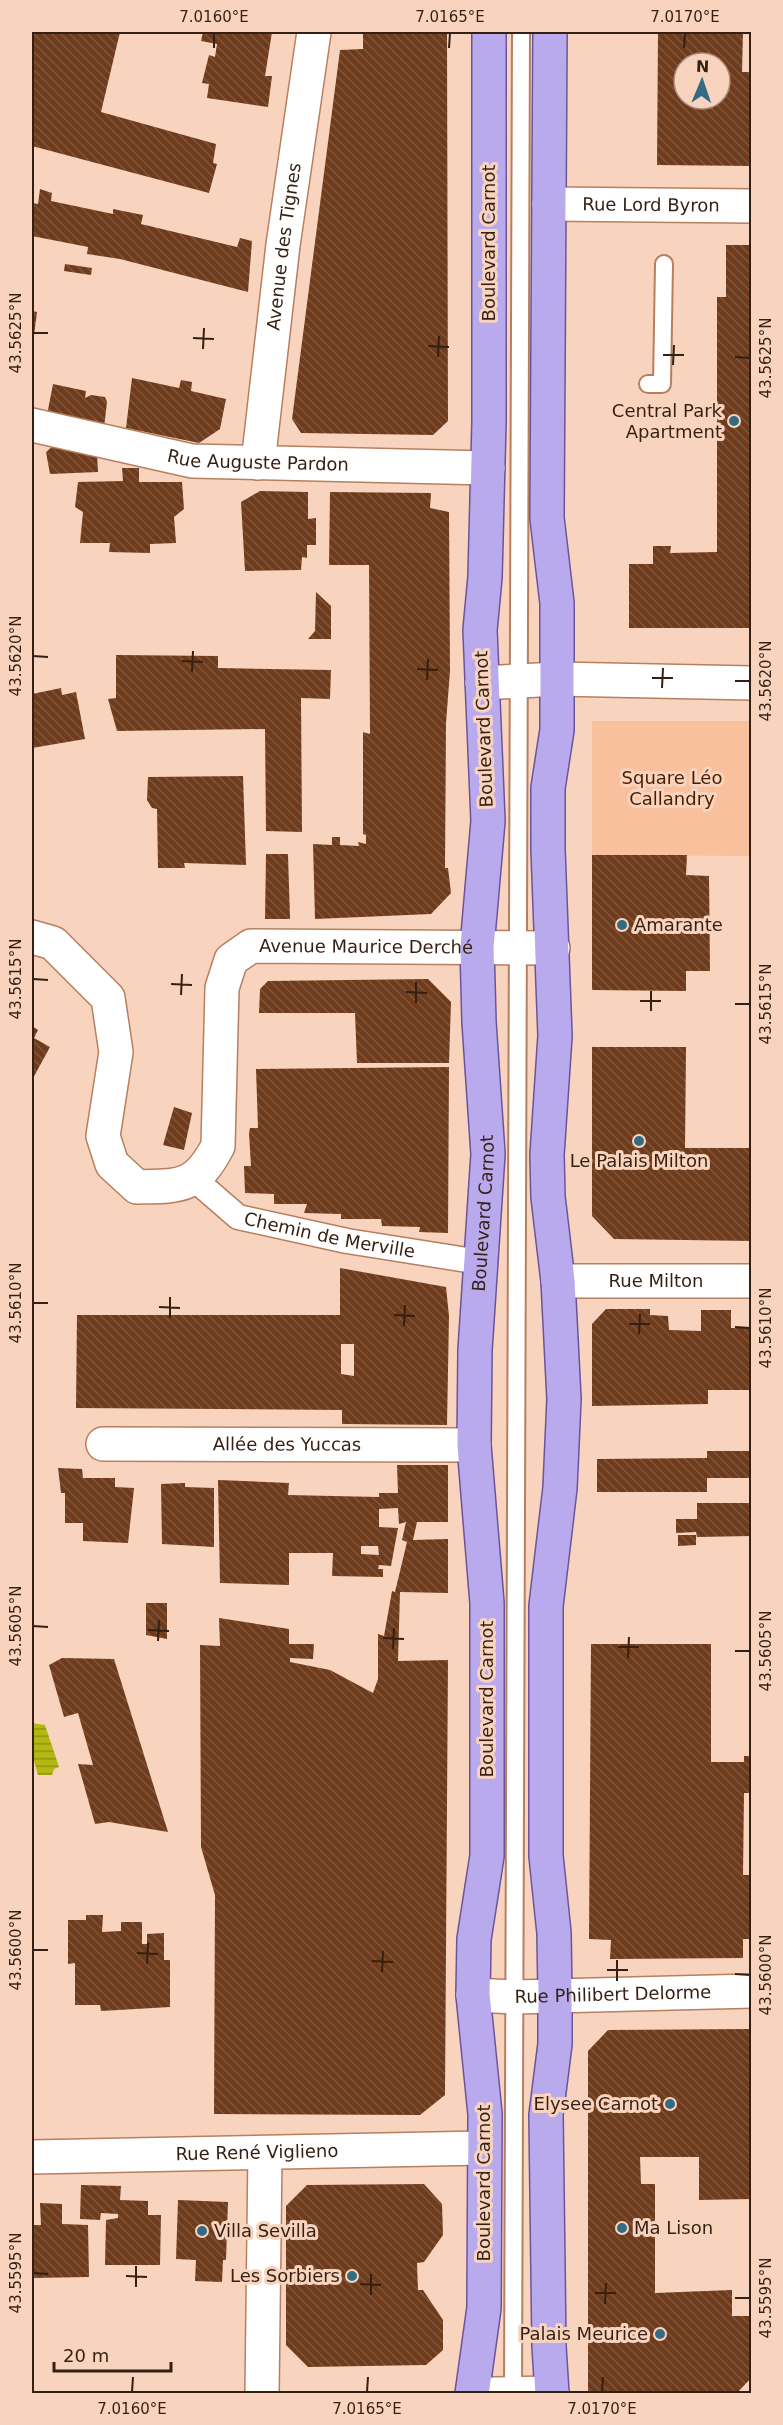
<svg xmlns="http://www.w3.org/2000/svg" width="783" height="2425" font-family="'DejaVu Sans',sans-serif">
<defs>
<pattern id="water-rules" width="6" height="5" patternUnits="userSpaceOnUse" patternTransform="scale(1.5)"><rect width="6" height="5" fill="#b4b812"/><path d="M0 2.5h6" fill="none" stroke="#93950f"/></pattern>
<pattern id="building-back-hatch" width="6" height="6" patternUnits="userSpaceOnUse" patternTransform="scale(1.5)"><rect width="6" height="6" fill="#6e3c1c"/><path d="M-1 5l2 2M0 0l6 6M5-1l2 2" fill="none" stroke="#7f563b"/></pattern>
</defs>
<rect width="100%" height="100%" fill="#f8d4bf"/>
<polygon fill="#f9c09e" points="592,721 751,721 751,856 592,855"/>
<polygon fill="url(#water-rules)" points="32,1723 45,1725 59,1767 54,1769 52,1775 38,1775 32,1754"/>
<g fill="url(#building-back-hatch)" fill-rule="evenodd">
<polygon points="32,32 120,32 101,112 216,144 213,163 217,164 209,193 32,146"/>
<polygon points="203,32 272,32 265,76 272,76 268,107 207,98 209,84 202,83 209,55 215,57 217,44 201,41"/>
<polygon points="363,32 447,32 448,421 433,435 301,433 292,419 340,50 363,49"/>
<path d="M658,32h85l-1,40h10v94l-95,-1zM684,63h36v36h-36z"/>
<polygon points="40,189 52,193 51,201 113,214 113,209 143,215 141,224 237,247 240,238 252,241 248,292 120,259 87,254 88,247 32,236 32,203 38,204"/>
<polygon points="726,245 752,245 752,628 629,628 629,564 653,564 653,546 671,546 670,553 717,552 717,297 726,297"/>
<polygon points="65,264 92,268 91,275 64,271"/>
<polygon points="32,311 37,312 33,343 32,342"/>
<polygon points="132,378 179,388 181,380 192,382 191,391 226,399 220,429 199,443 126,428"/>
<polygon points="53,384 86,391 85,398 91,395 105,397 107,402 104,428 47,415"/>
<polygon points="53,446 97,454 98,472 50,474 46,452"/>
<polygon points="122,468 139,468 139,482 182,482 184,509 174,517 176,543 150,544 150,553 109,552 110,543 80,543 83,512 75,507 78,482 123,481"/>
<polygon points="260,491 308,492 308,519 316,518 316,545 307,545 307,558 302,557 301,570 245,571 241,502"/>
<polygon points="330,492 431,493 430,508 449,512 450,671 446,723 445,868 448,868 451,893 431,914 315,919 313,844 332,845 332,837 340,837 340,845 359,846 358,842 366,844 366,835 363,834 363,732 370,734 369,565 329,565"/>
<polygon points="316,592 331,606 331,639 308,639 315,631"/>
<polygon points="116,655 218,656 218,668 331,670 330,699 301,698 302,832 266,831 265,729 117,731 108,699 116,698"/>
<polygon points="61,688 62,695 76,692 85,739 32,748 32,694"/>
<polygon points="243,776 246,865 184,863 185,868 158,868 157,809 152,808 147,800 148,777"/>
<polygon points="266,854 288,854 290,919 265,919"/>
<polygon points="592,855 687,855 686,875 709,876 710,971 686,971 686,991 592,990"/>
<polygon points="428,979 451,1002 449,1063 357,1063 355,1013 259,1013 260,989 268,981"/>
<polygon points="32,1026 38,1030 34,1038 50,1047 32,1080"/>
<polygon points="592,1047 686,1047 685,1148 752,1148 752,1241 614,1239 592,1216"/>
<polygon points="449,1067 448,1233 419,1232 420,1227 382,1226 381,1219 341,1219 341,1214 304,1213 307,1204 274,1204 274,1194 245,1193 244,1166 251,1166 249,1133 250,1128 258,1128 256,1069"/>
<polygon points="174,1107 192,1113 184,1150 163,1145"/>
<path d="M340,1268l106,19 3,29 -2,109 -105,-1v-14l-266,-2 1,-93h263zM341,1344h13v32l-13,-2z"/>
<polygon points="606,1309 650,1309 650,1315 668,1316 669,1330 701,1331 701,1310 731,1310 731,1328 752,1328 752,1390 708,1390 708,1404 592,1406 592,1324"/>
<polygon points="707,1451 752,1451 752,1478 707,1478 707,1492 597,1492 597,1459 707,1458"/>
<path d="M397,1465h51v57h-31l-4,18 35,-1v54l-48,-1 -2,69 50,-1 -3,435 -25,20 -206,-1 1,-219 -14,-48 -1,-202 20,1 -1,-28 70,11v15h25l-1,15 -23,-1v4l40,8 43,23 5,-14v-45l6,2 8,-45 3,1 12,-50 -5,-2 4,-18 -7,2 -1,-16 -19,1v18l19,1 -7,38 -12,-1 -1,4h5v8l-51,-1 1,-23h-44v32l-69,-2 -2,-103 71,3 -1,12 91,2v-4h19zM361,1546h17l1,9 -18,-1z"/>
<polygon points="58,1468 82,1469 83,1478 115,1478 115,1487 134,1488 128,1543 83,1541 83,1523 65,1523 65,1493 61,1493"/>
<polygon points="185,1483 185,1487 214,1488 214,1547 162,1544 161,1484"/>
<polygon points="697,1503 752,1503 752,1536 697,1537 696,1532 676,1533 676,1519 697,1519"/>
<polygon points="678,1535 696,1535 696,1545 678,1546"/>
<polygon points="146,1603 167,1603 167,1639 146,1635"/>
<polygon points="591,1644 711,1644 711,1762 744,1762 744,1756 752,1756 752,1793 744,1793 743,1875 752,1875 752,1939 743,1939 743,1958 610,1959 611,1940 589,1939"/>
<polygon points="62,1658 114,1659 168,1832 109,1822 95,1824 78,1764 93,1765 78,1713 64,1717 49,1665"/>
<polygon points="86,1915 103,1915 102,1932 121,1931 121,1922 142,1922 142,1944 147,1944 147,1934 164,1933 164,1960 170,1960 170,2007 101,2011 100,2005 75,2005 75,1963 68,1964 68,1920 86,1920"/>
<polygon points="752,2029 752,2199 699,2200 699,2157 640,2157 641,2184 655,2184 655,2293 732,2290 732,2316 752,2316 752,2377 736,2394 588,2394 588,2051 608,2030"/>
<polygon points="424,2184 442,2204 443,2235 424,2262 417,2263 418,2290 423,2290 443,2320 443,2350 426,2365 308,2367 286,2345 286,2206 307,2185"/>
<polygon points="81,2185 121,2186 120,2200 148,2201 148,2215 161,2215 160,2265 105,2265 106,2220 118,2218 118,2214 101,2213 100,2220 80,2219"/>
<polygon points="178,2200 228,2202 226,2260 223,2260 222,2282 195,2281 196,2260 176,2259"/>
<polygon points="40,2203 62,2204 62,2224 88,2225 89,2277 32,2278 32,2225 41,2225"/>
</g>
<g fill="none" stroke-linecap="round" stroke-linejoin="round">
<defs>
<g id="service">
<polyline points="648,384 662,384 664,264"/>
<polyline points="513,2394 521,32"/>
</g>
<g id="pedestrian">
<path id="s1" d="M193,1178l45,39 109,24 133,21"/>
</g>
<g id="minor">
<path id="s2" d="M549,204l203,2"/>
<path id="s3" d="M32,425l160,36 296,7"/>
<path id="s4" d="M258,463l25,-218 31,-213"/>
<polyline points="482,683 557,679 752,683"/>
<path id="s5" d="M32,937l21,6 55,55 8,54 -13,84 9,28 25,23c44,-1 59,1 81,-41l4,-158 9,-28 20,-14 302,2"/>
<path id="s6" d="M558,1281h194"/>
<path id="s7" d="M103,1444l371,1"/>
<path id="s8" d="M473,1995l42,2 237,-6"/>
<path id="s9" d="M32,2157l452,-9"/>
<polyline points="262,2394 265,2153"/>
<polyline points="494,2394 552,2393"/>
</g>
<g id="primary">
<polyline points="550,32 547,518 557,603 557,730 548,788 548,849 555,1036 547,1155 548,1197 558,1281 564,1399 560,1488 546,1606 546,1856 554,1933 555,1994 555,2044 546,2115 549,2346 552,2394"/>
<path id="s10" d="M472,2394l12,-86 1,-194 -12,-119 1,-56 13,-83v-253l-13,-158 1,-95 13,-196 -9,-132 -2,-75 11,-126 -8,-191 5,-53 4,-155v-390"/>
</g>
</defs>
<use href="#service" stroke="#b77f5f" stroke-width="20"/>
<use href="#pedestrian" stroke="#b77f5f" stroke-width="27"/>
<use href="#minor" stroke="#b77f5f" stroke-width="36"/>
<use href="#primary" stroke="#6d5499" stroke-width="36"/>
<use href="#service" stroke="#fff" stroke-width="16"/>
<use href="#pedestrian" stroke="#fff" stroke-width="24"/>
<use href="#minor" stroke="#fff" stroke-width="33"/>
<use href="#primary" stroke="#b9aaee" stroke-width="33"/>
</g>
<path fill="none" stroke="#351f12" stroke-width="2" d="M214,48v-15M449,48l1,-15M684,48l1,-15M33,333h15M193,338l21,1M428,346l21,1M203,349l1,-21M663,355h21M438,357l1,-21M735,357l15,1M673,365l1,-20M33,656l15,1M182,661l21,1M417,669l21,1M192,672l1,-21M652,678h21M427,680l1,-21M735,681h15M662,688l1,-20M33,979l15,1M171,984l21,1M406,992l21,1M181,995l1,-21M640,1001h21M416,1003v-21M735,1004h15M651,1011v-20M33,1303h15M159,1307l21,1M394,1315l21,1M170,1318v-21M629,1324h21M404,1326l1,-21M735,1327l15,1M639,1334l1,-20M33,1626l15,1M148,1630l21,1M383,1638l21,1M158,1641l1,-21M618,1647h21M393,1649l1,-21M735,1651h15M628,1658l1,-21M33,1950h15M137,1953l21,1M372,1961l21,1M147,1964l1,-21M607,1970h21M382,1972l1,-21M735,1974l15,1M617,1981v-21M33,2273l15,1M126,2276l21,1M360,2284l21,1M136,2287v-21M595,2293h21M371,2295v-21M735,2298h15M605,2304l1,-21M132,2392l1,-15M367,2392l1,-15M602,2392l1,-15"/>
<g fill="#336b85" stroke="#f8d4bf" stroke-width="2">
<circle cx="734" cy="421" r="6"/>
<circle cx="622" cy="925" r="6"/>
<circle cx="639" cy="1141" r="6"/>
<circle cx="670" cy="2104" r="6"/>
<circle cx="622" cy="2228" r="6"/>
<circle cx="202" cy="2231" r="6"/>
<circle cx="352" cy="2276" r="6"/>
<circle cx="660" cy="2334" r="6"/>
</g>
<g text-anchor="middle" stroke-width="6" stroke-linejoin="round" paint-order="stroke">
<g font-size="18" fill="#351f12" stroke="#f8d4bf">
<text dy="6" stroke="none"><textPath href="#s2" startOffset="102">Rue Lord Byron</textPath></text>
<text transform="translate(489 243) rotate(-90)" y="6">Boulevard Carnot</text>
<text dy="6" stroke="none"><textPath href="#s4" startOffset="218">Avenue des Tignes</textPath></text>
<text dy="6" stroke="none"><textPath href="#s3" startOffset="230">Rue Auguste Pardon</textPath></text>
<text transform="translate(484 729) rotate(-92)" y="6">Boulevard Carnot</text>
<text dy="6" stroke="none"><textPath href="#s5" startOffset="728">Avenue Maurice Derché</textPath></text>
<text dy="6" stroke="none"><textPath href="#s10" startOffset="1184">Boulevard Carnot</textPath></text>
<text dy="6" stroke="none"><textPath href="#s1" startOffset="153">Chemin de Merville</textPath></text>
<text dy="6" stroke="none"><textPath href="#s6" startOffset="98">Rue Milton</textPath></text>
<text dy="6" stroke="none"><textPath href="#s7" startOffset="184">Allée des Yuccas</textPath></text>
<text transform="translate(487 1699) rotate(-90)" y="6">Boulevard Carnot</text>
<text dy="6" stroke="none"><textPath href="#s8" startOffset="140">Rue Philibert Delorme</textPath></text>
<text dy="6" stroke="none"><textPath href="#s9" startOffset="225">Rue René Viglieno</textPath></text>
<text transform="translate(484 2183) rotate(-90)" y="6">Boulevard Carnot</text>
</g>
<g font-size="18" fill="#351f12" stroke="#f8d4bf" text-anchor="end">
<text x="722" y="417">Central Park<tspan x="722" dy="21">Apartment</tspan></text>
<text x="634" y="931" text-anchor="start">Amarante</text>
<text x="639" y="1167" text-anchor="middle">Le Palais Milton</text>
<text x="658" y="2110">Elysee Carnot</text>
<text x="634" y="2234" text-anchor="start">Ma Lison</text>
<text x="214" y="2237" text-anchor="start">Villa Sevilla</text>
<text x="340" y="2282">Les Sorbiers</text>
<text x="648" y="2340">Palais Meurice</text>
</g>
<g font-size="18" fill="#491e00" stroke="#f8d4bf">
<text x="672" y="784">Square Léo<tspan x="672" dy="21">Callandry</tspan></text>
</g>
</g>
<rect width="783" height="2425" fill="none" stroke="#f8d4bf" stroke-width="66"/>
<g transform="translate(702 81) rotate(2)"><circle r="28" fill="#f8d4bf" stroke="#aa8c7a" stroke-width="1.5"/>
<path d="M0-4.5L10 22L0 15L-10 22Z" fill="#336b85"/>
<text y="-9" font-size="16" font-weight="bold" text-anchor="middle" fill="#351f12">N</text>
</g>
<path d="M54 2362v9h117v-9" fill="none" stroke="#351f12" stroke-width="3"/>
<text x="63" y="2362" font-size="18" fill="#351f12" stroke="#f8d4bf" stroke-width="4.5" paint-order="stroke">20 m</text>
<rect x="33" y="33" width="717" height="2359" fill="none" stroke="#351f12" stroke-width="2"/>
<g font-size="15" text-anchor="middle" fill="#351f12">
<text x="214" y="22">7.0160°E</text>
<text x="450" y="22">7.0165°E</text>
<text x="685" y="22">7.0170°E</text>
<text transform="translate(16 333) rotate(-90)" y="5">43.5625°N</text>
<text transform="translate(766 358) rotate(-90)" y="5">43.5625°N</text>
<text transform="translate(16 656) rotate(-90)" y="5">43.5620°N</text>
<text transform="translate(766 681) rotate(-90)" y="5">43.5620°N</text>
<text transform="translate(16 979) rotate(-90)" y="5">43.5615°N</text>
<text transform="translate(766 1004) rotate(-90)" y="5">43.5615°N</text>
<text transform="translate(16 1303) rotate(-90)" y="5">43.5610°N</text>
<text transform="translate(766 1328) rotate(-90)" y="5">43.5610°N</text>
<text transform="translate(16 1626) rotate(-90)" y="5">43.5605°N</text>
<text transform="translate(766 1651) rotate(-90)" y="5">43.5605°N</text>
<text transform="translate(16 1950) rotate(-90)" y="5">43.5600°N</text>
<text transform="translate(766 1975) rotate(-90)" y="5">43.5600°N</text>
<text transform="translate(16 2273) rotate(-90)" y="5">43.5595°N</text>
<text transform="translate(766 2298) rotate(-90)" y="5">43.5595°N</text>
<text x="132" y="2414">7.0160°E</text>
<text x="367" y="2414">7.0165°E</text>
<text x="602" y="2414">7.0170°E</text>
</g>
</svg>
